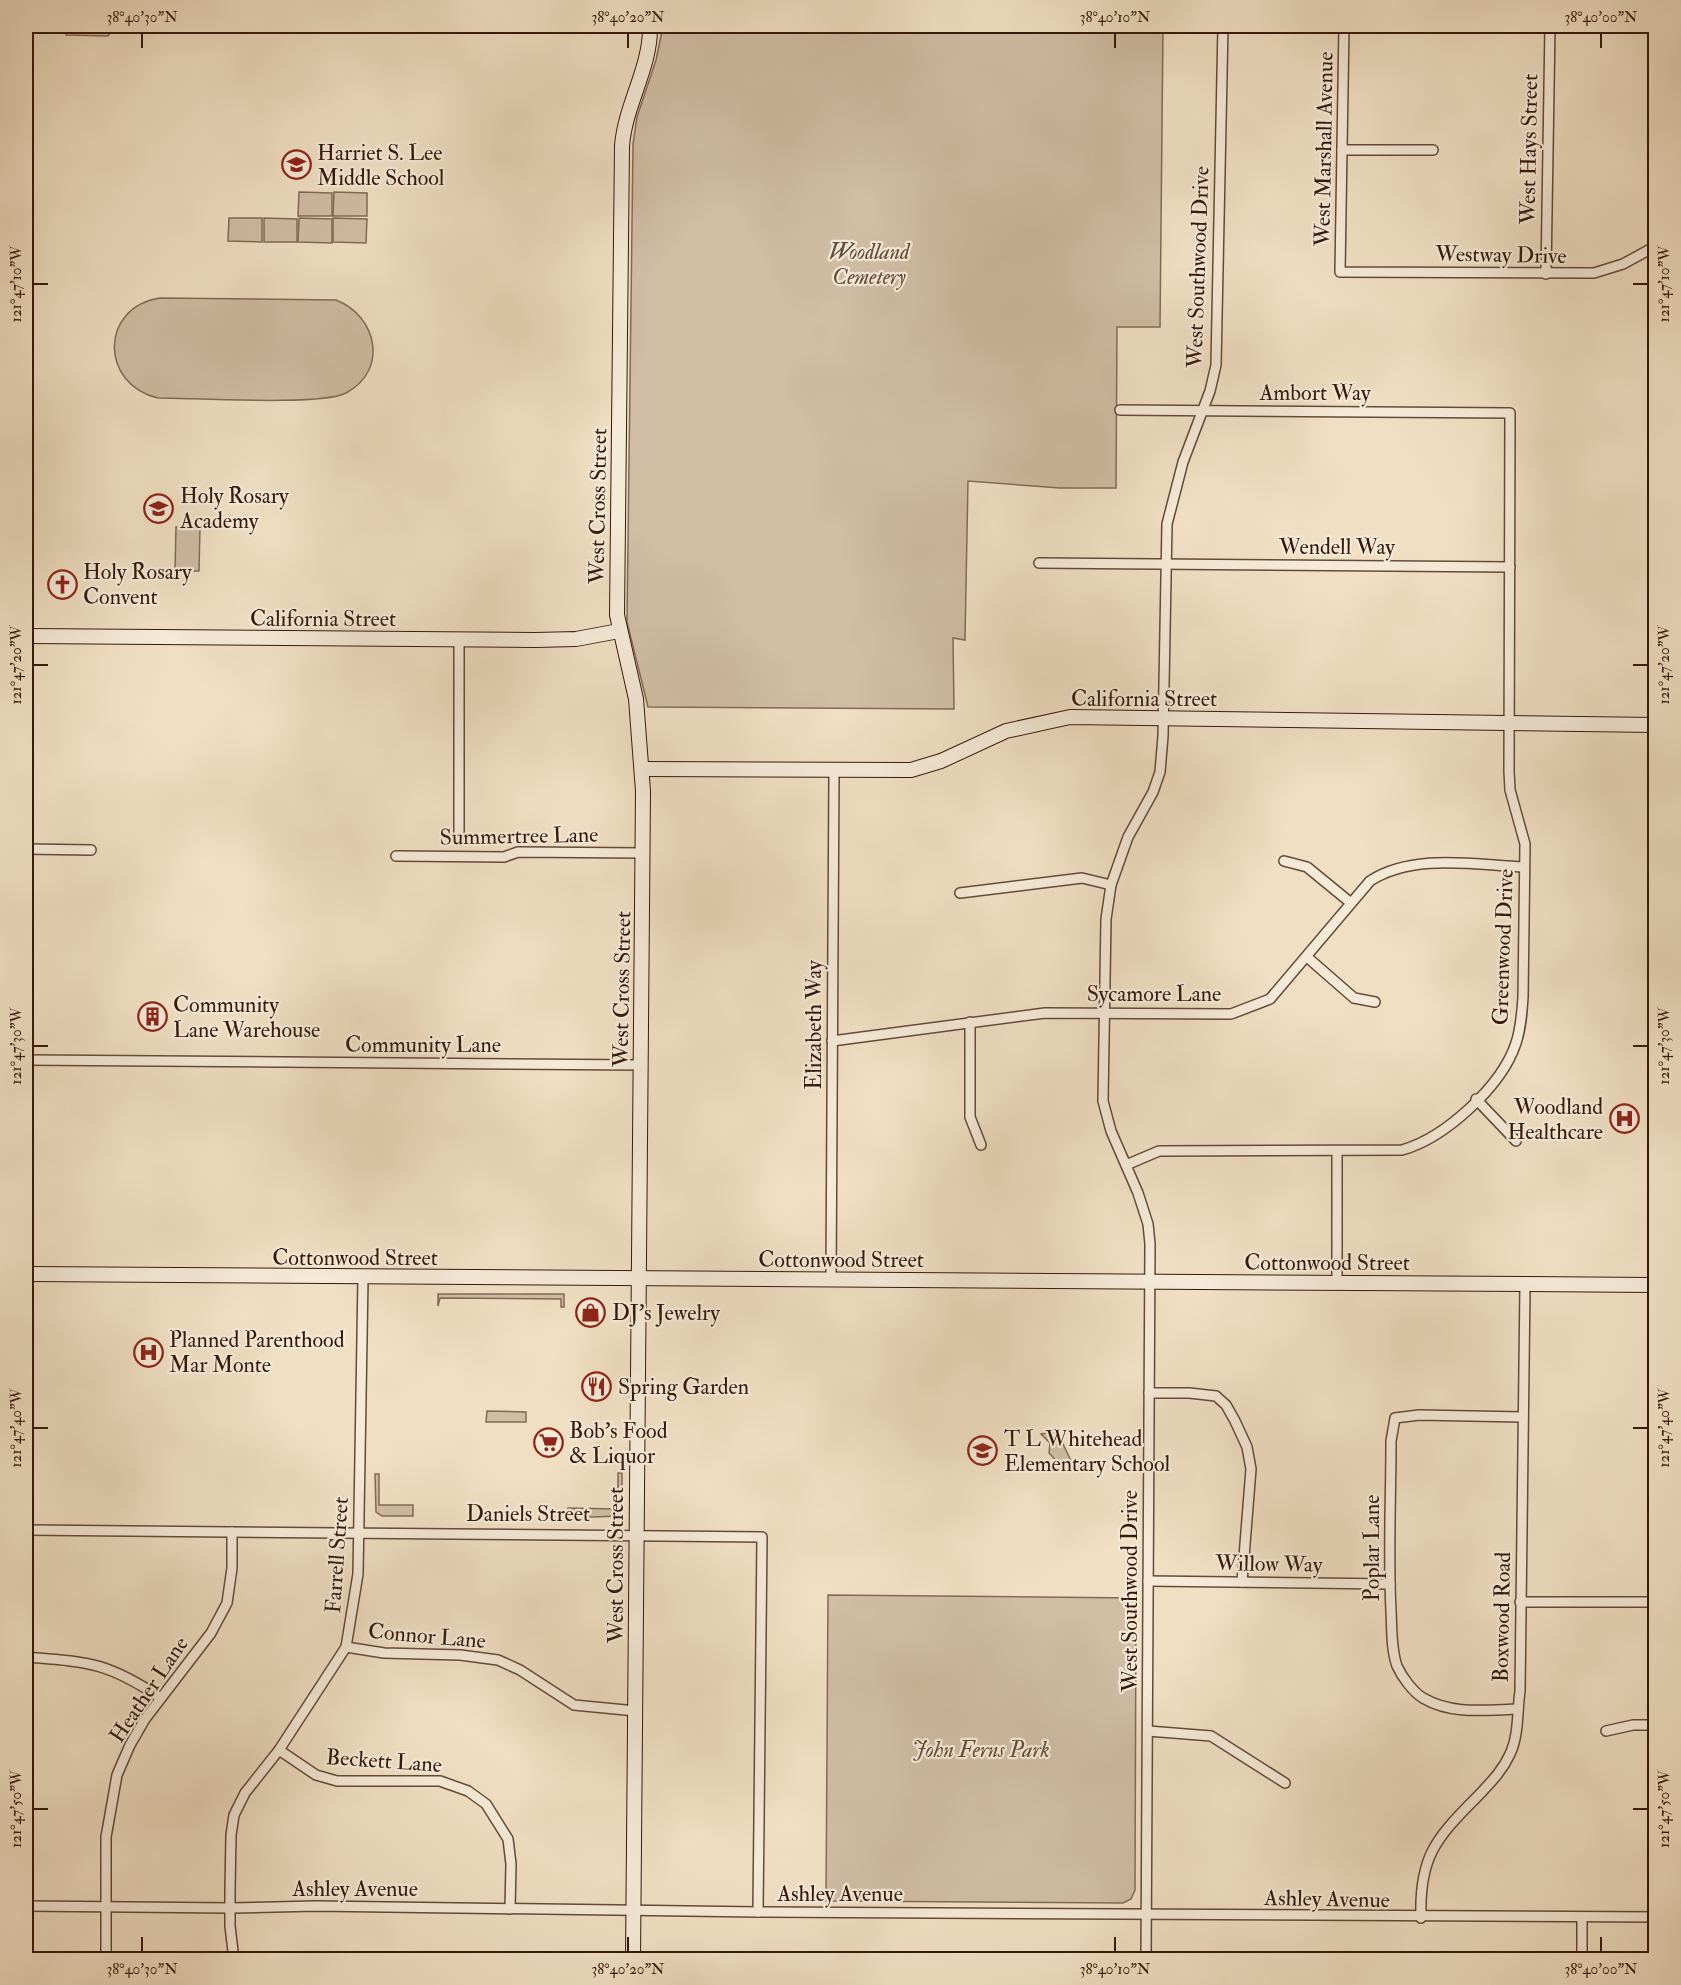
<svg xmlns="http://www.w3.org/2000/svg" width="1681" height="1985" font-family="'IM FELL Double Pica',serif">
<rect width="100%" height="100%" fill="#f0dfc3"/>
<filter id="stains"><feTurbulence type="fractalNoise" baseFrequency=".00333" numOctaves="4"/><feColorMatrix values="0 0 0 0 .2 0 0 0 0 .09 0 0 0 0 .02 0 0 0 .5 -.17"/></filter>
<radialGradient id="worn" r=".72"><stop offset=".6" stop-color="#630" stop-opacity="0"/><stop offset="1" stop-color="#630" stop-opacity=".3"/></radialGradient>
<g fill="#d0bda4" stroke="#836a57" stroke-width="1.5">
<polygon points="66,26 104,26 110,33 108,36 66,35"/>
<polygon points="663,26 1163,26 1160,327 1117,327 1116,488 1060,488 968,481 965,640 953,638 954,709 648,707 627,622 633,144 637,117 656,60"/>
<polygon points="299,192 332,193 332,216 298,216"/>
<polygon points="334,192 367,193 367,216 333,216"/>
<polygon points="229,218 262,218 262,242 228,241"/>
<polygon points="264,218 297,219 297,242 264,242"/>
<polygon points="299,218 332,219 332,243 298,242"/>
<polygon points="333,218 367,219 366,243 333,242"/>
<path d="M160,298l176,2c41,16 53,70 10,93 -24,13 -153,5 -188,5 -59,-14 -58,-91 2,-100z"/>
<polygon points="176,527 200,527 199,571 175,571"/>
<polygon points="438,1294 564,1294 564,1307 561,1307 561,1299 440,1298 438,1306"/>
<polygon points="487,1411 526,1412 526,1422 486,1422"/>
<polygon points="1057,1431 1071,1461 1063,1468 1049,1453 1050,1443 1041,1434"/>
<polygon points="618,1473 622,1473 622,1510 619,1516 568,1518 568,1508 618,1509"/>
<polygon points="375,1474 379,1474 379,1505 413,1505 413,1516 382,1516 376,1512"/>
<polygon points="828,1595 1136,1598 1135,1890 1131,1899 1123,1903 826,1901"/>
</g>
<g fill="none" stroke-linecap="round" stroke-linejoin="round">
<defs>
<g id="street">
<polyline points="1344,26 1340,272 1594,273 1623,264 1656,246"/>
<polyline points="1342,150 1433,150"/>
<polyline points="1546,274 1550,26"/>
<path d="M1120,410l390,3 -1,358 1,19 15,54 -2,153c-1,16 -2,31 -7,46 -14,43 -71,95 -114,107l-243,1 -33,14"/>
<polyline points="1039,563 1510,567"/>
<polyline points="459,640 459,840"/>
<polyline points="26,849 91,850"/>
<polyline points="396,856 504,857 518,852 643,853"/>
<polyline points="1284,861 1307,867 1351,903"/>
<polyline points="960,893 1082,878 1111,885"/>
<polyline points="1307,957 1354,998 1375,1002"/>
<polyline points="970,1022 970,1117 981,1145"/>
<path d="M832,1041l213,-28 186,1 39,-15 100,-118c44,-28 104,-16 154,-14"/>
<polyline points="26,1060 641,1065"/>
<polyline points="1476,1099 1516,1141"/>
<polyline points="831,1280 834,770"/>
<polyline points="1337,1283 1337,1151"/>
<polyline points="1149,1393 1189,1393 1216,1396 1226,1405 1235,1421 1247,1447 1251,1469 1242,1582"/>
<polyline points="26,1530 762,1537 758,1912"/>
<polyline points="1148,1581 1390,1584"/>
<polyline points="1520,1602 1656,1602"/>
<polyline points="1655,1602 1656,1572"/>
<polyline points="346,1647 384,1653 460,1655 498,1660 520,1670 574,1705 636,1711"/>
<path d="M26,1657c63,5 81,5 135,41"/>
<path d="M1518,1709c-33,1 -66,6 -95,-11 -10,-6 -21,-21 -26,-32 -6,-17 -5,-37 -6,-55 -3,-56 0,-113 0,-170l4,-23 24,-3 103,2"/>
<polyline points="1148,1731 1211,1736 1285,1783"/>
<polyline points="1606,1731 1633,1725 1656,1725"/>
<polyline points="279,1750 316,1775 337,1781 440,1781 468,1791 486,1804 508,1839 511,1864 510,1909"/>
<polyline points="26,1906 230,1908 316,1906 758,1912 1656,1917"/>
<path d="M1421,1918c-2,-60 14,-79 55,-120 13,-14 26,-26 34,-44 9,-19 7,-42 10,-63l5,-406"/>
<polyline points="106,1960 106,1837 117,1775 130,1745 145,1719 211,1633 227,1603 232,1568 232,1532"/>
<polyline points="234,1960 230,1926 230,1890 231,1835 234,1815 245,1793 279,1750 346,1647 358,1574 363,1278"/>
<polyline points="1146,1960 1150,1244 1148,1224 1138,1193 1111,1131 1103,1101 1106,919 1111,885 1128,837 1153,792 1160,772 1163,736 1167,524 1183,462 1210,391 1216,365 1223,26"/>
<polyline points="1582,1960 1582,1918"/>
</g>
<g id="secondary">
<polyline points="26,636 535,640 576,639 619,631"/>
<polyline points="642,769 911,770 941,761 1006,731 1070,717 1656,725"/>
<polyline points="26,1274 1656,1285"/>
<path d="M633,1960l10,-1169 -7,-92 -19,-84 5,-469c3,-41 29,-79 28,-120"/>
</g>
</defs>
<use href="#street" stroke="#644a38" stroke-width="12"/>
<use href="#secondary" stroke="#36180a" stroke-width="16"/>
<use href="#street" stroke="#f5ead8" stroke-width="9"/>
<use href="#secondary" stroke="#f5ead8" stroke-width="14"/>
</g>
<path fill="none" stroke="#36180a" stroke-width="2" d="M142,33v15M628,33v15M1115,33v15M1601,33v15M33,284h15M1633,284h15M33,665h15M1633,665h15M33,1046h15M1633,1046h15M33,1428h15M1633,1428h15M33,1809h15M1633,1809h15M142,1937v15M628,1937v15M1115,1937v15M1601,1937v15"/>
<defs>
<symbol id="school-ring" viewBox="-11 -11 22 22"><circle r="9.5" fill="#f5ead8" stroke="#8f2418" stroke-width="1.5"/><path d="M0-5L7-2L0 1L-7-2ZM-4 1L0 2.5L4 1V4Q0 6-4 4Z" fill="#8f2418"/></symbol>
<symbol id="church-ring" viewBox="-11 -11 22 22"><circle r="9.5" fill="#f5ead8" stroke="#8f2418" stroke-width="1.5"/><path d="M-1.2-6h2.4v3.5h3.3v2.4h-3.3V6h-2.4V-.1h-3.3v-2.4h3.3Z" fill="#8f2418"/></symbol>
<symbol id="building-ring" viewBox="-11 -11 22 22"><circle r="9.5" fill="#f5ead8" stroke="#8f2418" stroke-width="1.5"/><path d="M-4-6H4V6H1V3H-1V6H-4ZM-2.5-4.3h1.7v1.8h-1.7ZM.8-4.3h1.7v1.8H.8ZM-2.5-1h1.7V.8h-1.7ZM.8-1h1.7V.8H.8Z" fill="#8f2418"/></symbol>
<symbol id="hospital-ring" viewBox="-11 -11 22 22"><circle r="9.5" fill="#f5ead8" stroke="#8f2418" stroke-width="1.5"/><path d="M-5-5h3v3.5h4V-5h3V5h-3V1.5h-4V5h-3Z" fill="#8f2418"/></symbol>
<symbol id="shop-ring" viewBox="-11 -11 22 22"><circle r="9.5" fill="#f5ead8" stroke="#8f2418" stroke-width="1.5"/><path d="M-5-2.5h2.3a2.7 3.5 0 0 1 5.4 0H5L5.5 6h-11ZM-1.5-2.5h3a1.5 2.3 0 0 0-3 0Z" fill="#8f2418"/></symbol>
<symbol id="restaurant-ring" viewBox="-11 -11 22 22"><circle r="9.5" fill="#f5ead8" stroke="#8f2418" stroke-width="1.5"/><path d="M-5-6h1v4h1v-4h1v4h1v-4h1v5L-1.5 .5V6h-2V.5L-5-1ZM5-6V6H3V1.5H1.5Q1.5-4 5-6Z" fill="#8f2418"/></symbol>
<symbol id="supermarket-ring" viewBox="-11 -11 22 22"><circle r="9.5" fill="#f5ead8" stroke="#8f2418" stroke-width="1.5"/><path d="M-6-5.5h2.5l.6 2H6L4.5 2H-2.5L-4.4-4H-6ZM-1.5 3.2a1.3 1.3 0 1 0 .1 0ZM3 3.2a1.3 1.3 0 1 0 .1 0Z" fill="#8f2418"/></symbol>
</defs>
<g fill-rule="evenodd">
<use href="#school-ring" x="280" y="148" width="33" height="33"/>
<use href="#school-ring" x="142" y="492" width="33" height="33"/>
<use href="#church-ring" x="46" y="568" width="33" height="33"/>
<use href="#building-ring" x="136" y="1000" width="33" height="33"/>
<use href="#hospital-ring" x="1608" y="1102" width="33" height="33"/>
<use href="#shop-ring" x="574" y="1296" width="33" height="33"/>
<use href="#hospital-ring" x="132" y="1336" width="33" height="33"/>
<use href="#restaurant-ring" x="580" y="1370" width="33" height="33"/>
<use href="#supermarket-ring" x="532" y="1426" width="33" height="33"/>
<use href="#school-ring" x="966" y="1434" width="33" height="33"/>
</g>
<g text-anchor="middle" stroke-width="4.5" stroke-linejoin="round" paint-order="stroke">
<g font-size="22" fill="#36180a" stroke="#f5ead8">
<text transform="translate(1323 149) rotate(-89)" y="8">West Marshall Avenue</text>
<text transform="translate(1528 149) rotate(-89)" y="8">West Hays Street</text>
<text transform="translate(1501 254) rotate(1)" y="8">Westway Drive</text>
<text transform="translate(1197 267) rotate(-88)" y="8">West Southwood Drive</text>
<text x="1315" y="400">Ambort Way</text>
<text transform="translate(597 506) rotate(-89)" y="8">West Cross Street</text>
<text x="1337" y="554">Wendell Way</text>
<text x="323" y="626">California Street</text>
<text x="1144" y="706">California Street</text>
<text transform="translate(519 835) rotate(-1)" y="8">Summertree Lane</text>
<text transform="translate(1502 947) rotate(-88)" y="8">Greenwood Drive</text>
<text transform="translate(621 989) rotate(-89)" y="8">West Cross Street</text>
<text x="1154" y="1001">Sycamore Lane</text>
<text transform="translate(813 1025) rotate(-90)" y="8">Elizabeth Way</text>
<text x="423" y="1052">Community Lane</text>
<text x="355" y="1265">Cottonwood Street</text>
<text x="841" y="1267">Cottonwood Street</text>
<text x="1327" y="1270">Cottonwood Street</text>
<text x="528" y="1521">Daniels Street</text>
<text transform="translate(1371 1548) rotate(-90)" y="8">Poplar Lane</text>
<text transform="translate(336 1555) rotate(-86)" y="8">Farrell Street</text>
<text transform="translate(1269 1563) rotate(1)" y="8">Willow Way</text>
<text transform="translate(615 1565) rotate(-90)" y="8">West Cross Street</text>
<text transform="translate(1129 1591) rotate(-90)" y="8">West Southwood Drive</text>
<text transform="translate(1501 1617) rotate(-89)" y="8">Boxwood Road</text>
<text transform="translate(427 1635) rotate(5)" y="8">Connor Lane</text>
<text transform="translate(148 1689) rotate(-56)" y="8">Heather Lane</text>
<text transform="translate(384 1760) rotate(4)" y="8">Beckett Lane</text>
<text x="355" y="1896">Ashley Avenue</text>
<text x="840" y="1901">Ashley Avenue</text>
<text transform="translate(1327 1898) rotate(1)" y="8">Ashley Avenue</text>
</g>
<g font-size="22" fill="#36180a" stroke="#f5ead8" text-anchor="start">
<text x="317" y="160">Harriet S. Lee<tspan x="317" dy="25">Middle School</tspan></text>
<text x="180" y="503">Holy Rosary<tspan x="180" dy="25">Academy</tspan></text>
<text x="83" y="579">Holy Rosary<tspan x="83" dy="25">Convent</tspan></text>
<text x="173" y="1012">Community<tspan x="173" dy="25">Lane Warehouse</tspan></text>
<text x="1603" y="1114" text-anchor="end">Woodland<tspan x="1603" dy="25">Healthcare</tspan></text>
<text x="612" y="1320">DJ's Jewelry</text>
<text x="169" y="1347">Planned Parenthood<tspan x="169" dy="25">Mar Monte</tspan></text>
<text x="618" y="1394">Spring Garden</text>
<text x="569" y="1438">Bob's Food<tspan x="569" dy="25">&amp; Liquor</tspan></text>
<text x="1004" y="1446">T L Whitehead<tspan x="1004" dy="25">Elementary School</tspan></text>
</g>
<g font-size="22" font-style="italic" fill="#644a38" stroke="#f5ead8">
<text x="869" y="259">Woodland<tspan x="869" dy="25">Cemetery</tspan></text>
<text x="981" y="1757">John Ferns Park</text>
</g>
</g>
<rect width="1681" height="1985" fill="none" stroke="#f0dfc3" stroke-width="66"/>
<rect x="33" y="33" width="1615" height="1919" fill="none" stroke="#36180a" stroke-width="2"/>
<g font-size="15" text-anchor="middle" fill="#36180a">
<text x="142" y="22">38°40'30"N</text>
<text x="628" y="22">38°40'20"N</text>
<text x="1115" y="22">38°40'10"N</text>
<text x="1601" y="22">38°40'00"N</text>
<text transform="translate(1664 284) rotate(-90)" y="5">121°47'10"W</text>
<text transform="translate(16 284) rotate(-90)" y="5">121°47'10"W</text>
<text transform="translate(1664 665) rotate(-90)" y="5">121°47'20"W</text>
<text transform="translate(16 665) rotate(-90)" y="5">121°47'20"W</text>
<text transform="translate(1664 1046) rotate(-90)" y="5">121°47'30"W</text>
<text transform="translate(16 1046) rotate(-90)" y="5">121°47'30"W</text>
<text transform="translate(1664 1428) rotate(-90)" y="5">121°47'40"W</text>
<text transform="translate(16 1428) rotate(-90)" y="5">121°47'40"W</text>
<text transform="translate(1664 1809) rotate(-90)" y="5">121°47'50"W</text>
<text transform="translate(16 1809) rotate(-90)" y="5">121°47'50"W</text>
<text x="142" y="1974">38°40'30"N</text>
<text x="628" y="1974">38°40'20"N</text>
<text x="1115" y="1974">38°40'10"N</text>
<text x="1601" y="1974">38°40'00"N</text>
</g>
<rect width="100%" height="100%" filter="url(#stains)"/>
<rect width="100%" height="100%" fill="url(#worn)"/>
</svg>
